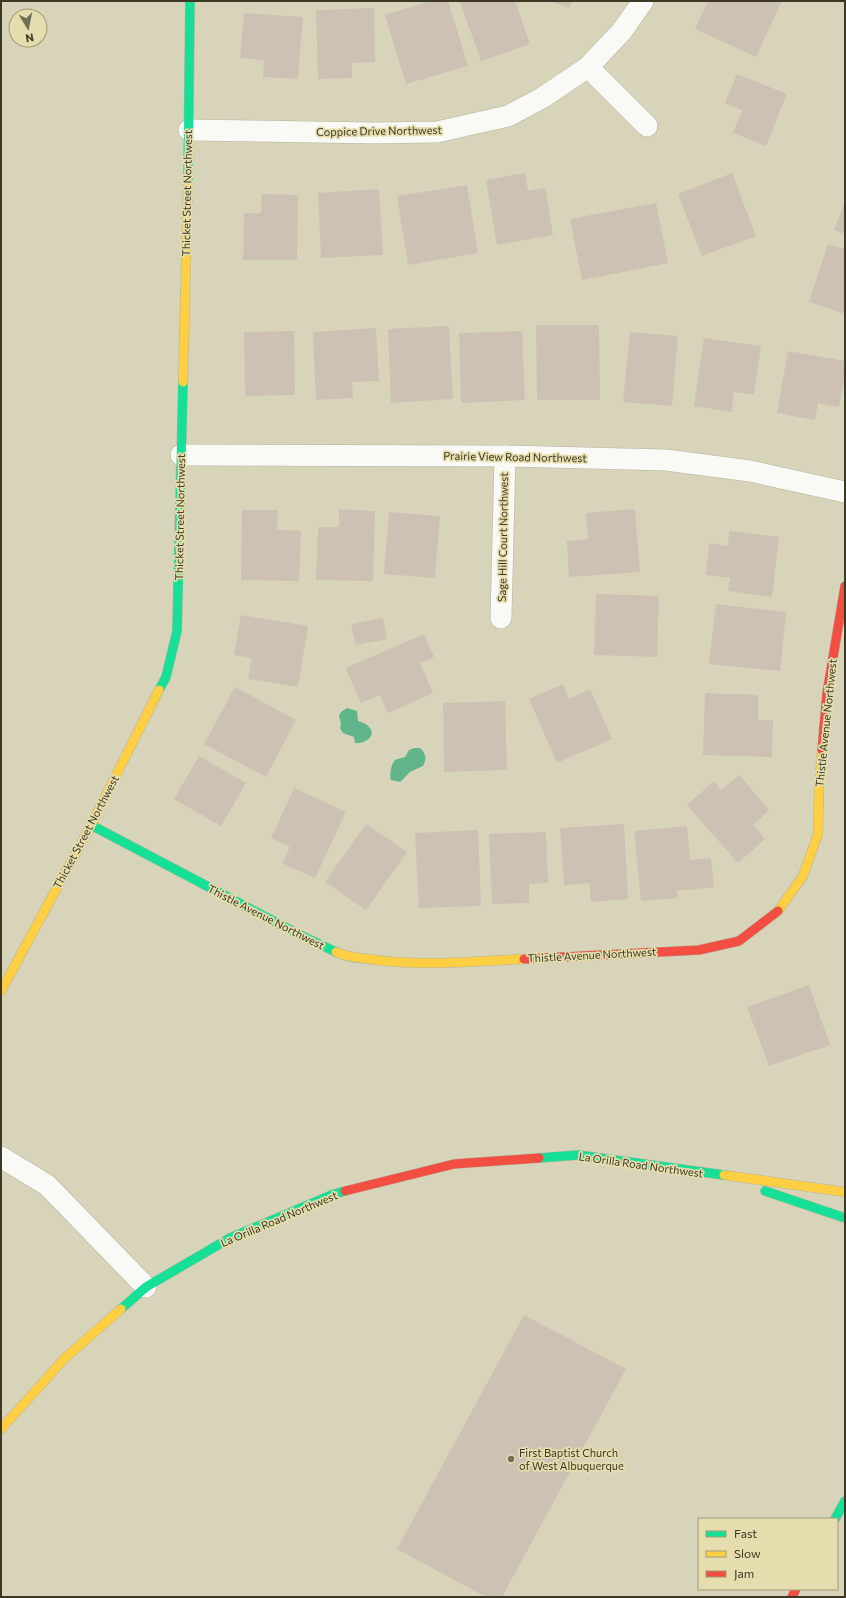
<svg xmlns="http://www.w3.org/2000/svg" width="846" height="1598" font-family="Commissioner,sans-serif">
<rect width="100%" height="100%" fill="#d8d4ba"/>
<g fill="#60b68a">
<path d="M347,708l10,3 1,10c3,1 7,2 9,4 12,10 -1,19 -12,18l-1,-6 -11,-4 -3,-5 1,-4 -2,-8 2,-4z"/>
<path d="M414,748h6c6,6 7,10 3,18l-13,6 -10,10 -9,-2c-2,-4 0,-16 4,-20 2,-1 7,-2 10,-3l4,-7z"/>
</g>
<g fill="#ccc1b2">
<polygon points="430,1 448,1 468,66 406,84 385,15"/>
<polygon points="464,1 515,1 530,44 481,61 460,2"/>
<polygon points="550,1 572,1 569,8"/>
<polygon points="708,1 782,1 756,57 695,29"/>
<polygon points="374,8 375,62 352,63 352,78 318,79 316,10"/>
<polygon points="244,13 303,17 298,79 263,77 264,60 240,58"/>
<polygon points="737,74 787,94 766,146 733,133 742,110 725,103"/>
<polygon points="525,173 528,191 545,188 553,235 497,245 486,180"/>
<polygon points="732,173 756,236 702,256 678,194"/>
<polygon points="467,185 478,253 408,265 397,196"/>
<polygon points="379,189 383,255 321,258 318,193"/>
<polygon points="262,194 298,195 297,260 243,260 244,213 261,213"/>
<polygon points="845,201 845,234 834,230"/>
<polygon points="656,203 668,263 582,280 570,219"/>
<polygon points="828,244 845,249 845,314 809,302"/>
<polygon points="536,325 599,325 600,400 537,400"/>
<polygon points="449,326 453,399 391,403 388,329"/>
<polygon points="376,328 379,381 352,382 353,398 316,400 313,332"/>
<polygon points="294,331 295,395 245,396 244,332"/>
<polygon points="522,331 525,400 461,403 459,333"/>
<polygon points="630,332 678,336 672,406 623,402"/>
<polygon points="704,338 761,346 754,395 734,392 732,412 694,406"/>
<polygon points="788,351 845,361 845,372 839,407 818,403 815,420 777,413"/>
<polygon points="339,509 375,511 373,581 316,580 318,527 339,527"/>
<polygon points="635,509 640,572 569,577 567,541 588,539 586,513"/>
<polygon points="242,510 278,510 277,530 301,531 299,581 241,580"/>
<polygon points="389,512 440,516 435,578 384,574"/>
<polygon points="729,531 779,537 772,597 728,591 730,578 706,575 709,543 728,546"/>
<polygon points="596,594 659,596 657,657 594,655"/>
<polygon points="716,604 786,612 780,671 709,664"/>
<polygon points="241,615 308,626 298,687 248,679 252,658 234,655"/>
<polygon points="383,618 387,639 356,645 351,624"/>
<polygon points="424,634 434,657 420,663 433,693 388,713 380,695 361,703 346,668"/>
<polygon points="563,684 569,699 590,689 612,739 557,763 529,699"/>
<polygon points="235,687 296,720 266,777 204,744"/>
<polygon points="705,693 758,695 758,720 773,720 772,757 703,755"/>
<polygon points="505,701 507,770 444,772 443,703"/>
<polygon points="199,756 246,783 221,826 174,799"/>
<polygon points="739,775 769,810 753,825 765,839 738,863 687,805 714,781 721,790"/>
<polygon points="294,788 346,812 315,878 282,863 290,847 271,838"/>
<polygon points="366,824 407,852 366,910 325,882"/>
<polygon points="624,824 628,899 591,902 589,883 564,885 560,828"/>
<polygon points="687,826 690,860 711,858 714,887 677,891 677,898 641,901 634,831"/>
<polygon points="478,830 481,906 419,908 415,833"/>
<polygon points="546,832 548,883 529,884 529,903 492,904 489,834"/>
<polygon points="809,985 830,1045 769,1066 747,1007"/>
<polygon points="524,1315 626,1369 502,1597 486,1597 397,1549"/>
</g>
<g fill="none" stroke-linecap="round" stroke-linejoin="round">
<defs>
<g id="street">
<polyline points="588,67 647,126"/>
<polyline points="189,130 373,133 437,132 508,116 542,98 588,67 622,31 643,1"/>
<polyline points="181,455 505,456 666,460 750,471 845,492"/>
<polyline points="501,618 505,456"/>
<polyline points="1,1157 47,1185 146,1287"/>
</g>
<g id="fast">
<polyline points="188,182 190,1"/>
<polyline points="159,690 166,677 177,631 183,382"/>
<polyline points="91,825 298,934 336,952"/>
<polyline points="539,1158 578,1155 724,1175"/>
<polyline points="765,1191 845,1218"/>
<polyline points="121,1309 146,1287 230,1238 334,1194 345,1191"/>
<polyline points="835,1519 845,1501"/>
</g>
<g id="slow">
<polyline points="183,382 188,182"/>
<polyline points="778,911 803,876 818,834 819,787 822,750"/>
<path d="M336,952c11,5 21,6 33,7 51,8 104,2 155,0"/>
<polyline points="1,991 91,825 159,690"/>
<polyline points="724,1175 845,1192"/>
<polyline points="1,1429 64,1359 121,1309"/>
</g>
<g id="jam">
<polyline points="822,750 827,693 845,586"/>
<polyline points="524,959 699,950 739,941 778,911"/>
<polyline points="345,1191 454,1164 539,1158"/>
<polyline points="792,1597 796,1589"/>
</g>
</defs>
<use href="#street" stroke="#b5b29e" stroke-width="22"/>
<use href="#fast" stroke="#b5b29e" stroke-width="10"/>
<use href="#slow" stroke="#b5b29e" stroke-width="10"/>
<use href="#jam" stroke="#b5b29e" stroke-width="10"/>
<use href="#street" stroke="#f9f9f5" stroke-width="21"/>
<use href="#fast" stroke="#16e098" stroke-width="9"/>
<use href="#slow" stroke="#ffcf43" stroke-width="9"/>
<use href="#jam" stroke="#f24e42" stroke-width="9"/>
</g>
<circle fill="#726f59" stroke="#e5ddad" stroke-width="1.5" cx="511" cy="1459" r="4"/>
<g text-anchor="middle" stroke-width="3.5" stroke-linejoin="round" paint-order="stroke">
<g font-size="11" fill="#3b3825" stroke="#e5ddad">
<text transform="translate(379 131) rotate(-1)" y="4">Coppice Drive Northwest</text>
<text transform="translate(187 193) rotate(-89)" y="4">Thicket Street Northwest</text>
<text transform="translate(515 457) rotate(1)" y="4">Prairie View Road Northwest</text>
<text transform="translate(180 517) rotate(-89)" y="4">Thicket Street Northwest</text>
<text transform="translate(503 537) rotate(-89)" y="4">Sage Hill Court Northwest</text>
<text transform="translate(826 723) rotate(-84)" y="4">Thistle Avenue Northwest</text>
<text transform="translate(86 832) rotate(-62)" y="4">Thicket Street Northwest</text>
<text transform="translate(266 917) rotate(27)" y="4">Thistle Avenue Northwest</text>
<text transform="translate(592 955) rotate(-3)" y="4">Thistle Avenue Northwest</text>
<text transform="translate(641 1165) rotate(8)" y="4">La Orilla Road Northwest</text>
<text transform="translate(279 1219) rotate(-23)" y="4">La Orilla Road Northwest</text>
</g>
<g font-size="11" fill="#3b3825" stroke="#e5ddad" text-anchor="start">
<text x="519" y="1457">First Baptist Church<tspan x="519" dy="13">of West Albuquerque</tspan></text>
</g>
</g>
<rect width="846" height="1598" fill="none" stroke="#3b3825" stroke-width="4"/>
<rect x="698" y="1518" width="140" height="72" fill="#e5ddad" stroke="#a19b77"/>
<rect x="706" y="1531" width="20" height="6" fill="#16e098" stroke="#a19b77"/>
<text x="734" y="1538" font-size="12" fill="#3b3825">Fast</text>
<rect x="706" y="1551" width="20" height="6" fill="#ffcf43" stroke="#a19b77"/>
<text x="734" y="1558" font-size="12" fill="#3b3825">Slow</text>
<rect x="706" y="1571" width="20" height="6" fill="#f24e42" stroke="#a19b77"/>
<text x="734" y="1578" font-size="12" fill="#3b3825">Jam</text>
<g transform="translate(28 28) rotate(170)"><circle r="19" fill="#e5ddad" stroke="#a19b77"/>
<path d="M0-3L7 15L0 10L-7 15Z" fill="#726f59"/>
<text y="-6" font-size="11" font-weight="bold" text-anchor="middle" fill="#3b3825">N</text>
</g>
</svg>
